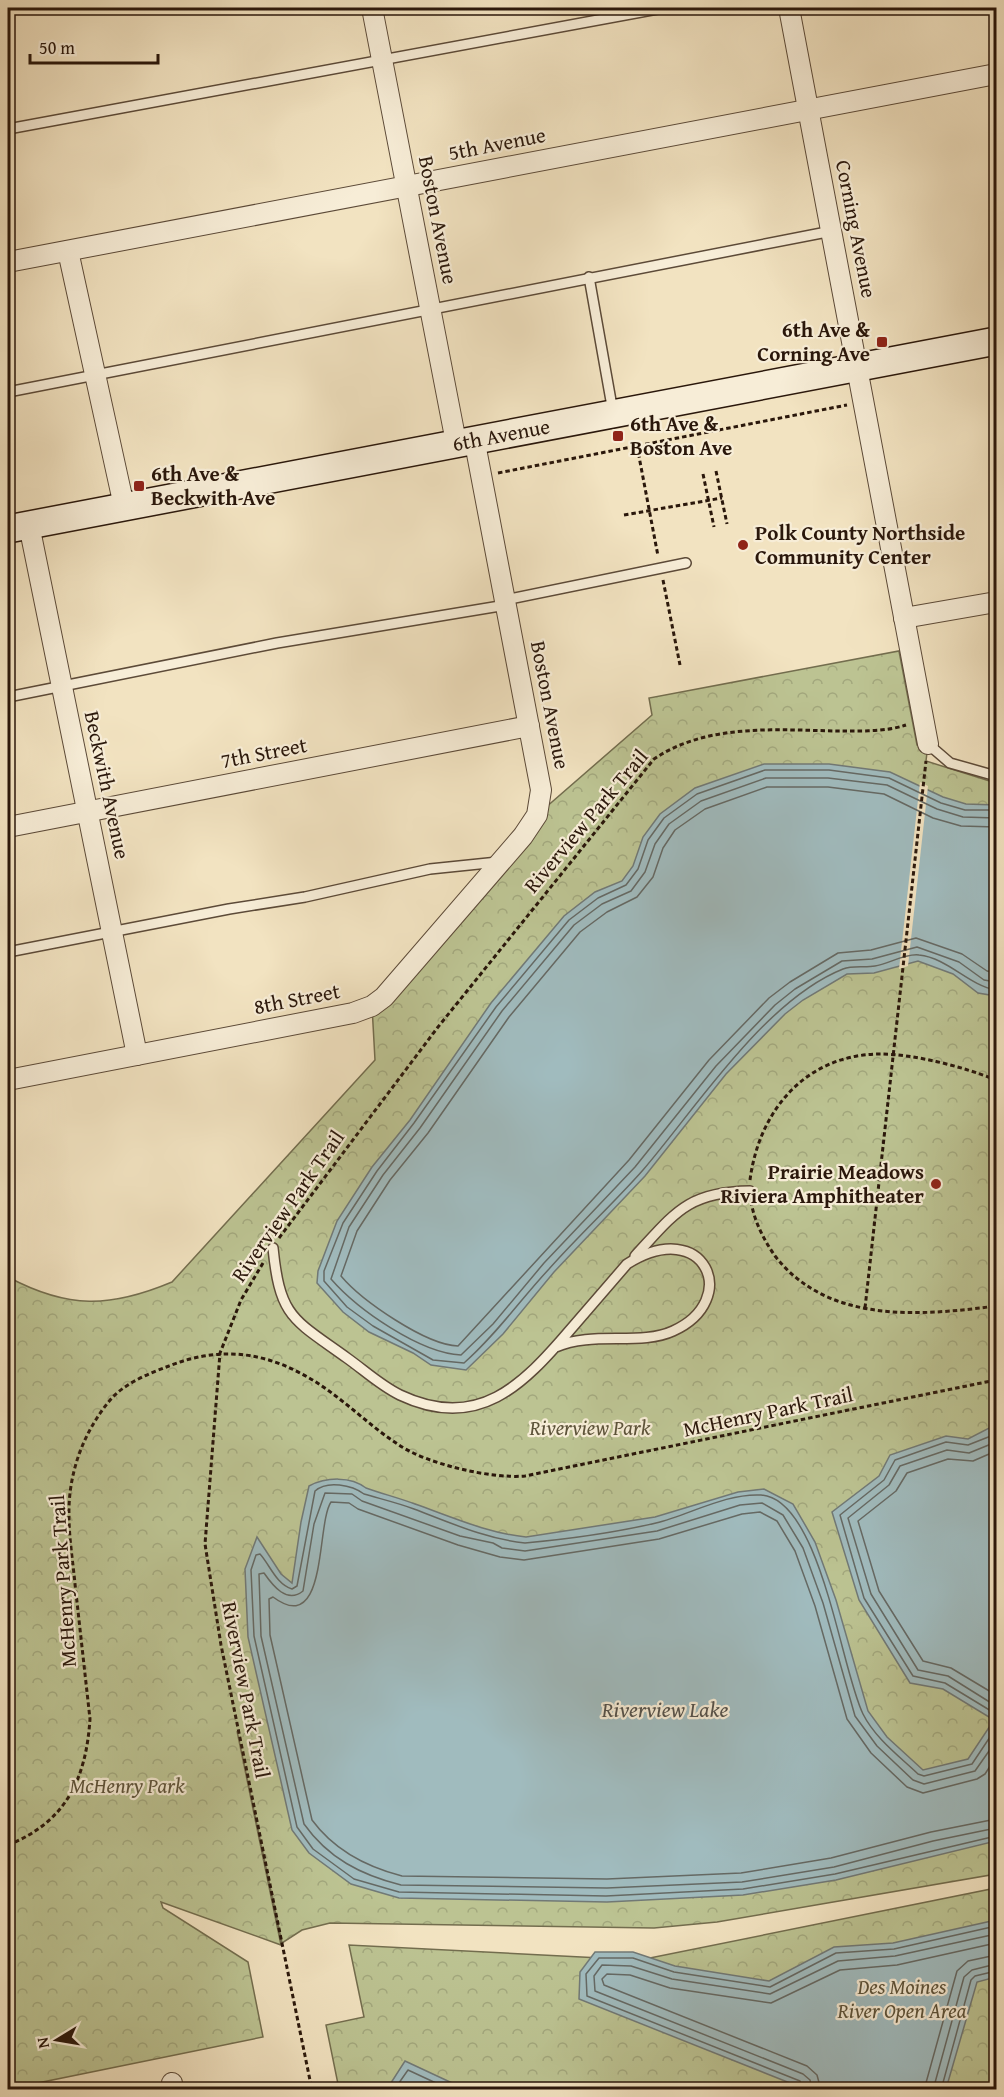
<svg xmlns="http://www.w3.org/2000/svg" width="1004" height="2097" font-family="'Gentium Book Plus',serif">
<defs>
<pattern id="park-crowns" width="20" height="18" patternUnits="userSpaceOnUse" patternTransform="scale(1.5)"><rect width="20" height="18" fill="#bcc392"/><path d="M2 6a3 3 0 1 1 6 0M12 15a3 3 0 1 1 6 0" fill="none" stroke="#a2a77d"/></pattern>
</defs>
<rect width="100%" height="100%" fill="#f2e3c1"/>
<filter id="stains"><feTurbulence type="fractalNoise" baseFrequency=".00333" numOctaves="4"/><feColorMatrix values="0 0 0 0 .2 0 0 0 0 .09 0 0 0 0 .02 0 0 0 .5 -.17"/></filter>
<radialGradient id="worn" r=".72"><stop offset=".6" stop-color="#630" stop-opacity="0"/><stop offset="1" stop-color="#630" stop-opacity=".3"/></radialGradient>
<g fill="url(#park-crowns)" stroke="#736d4e" stroke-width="1.5">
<path d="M899,651l18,94 11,-1 -2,17 70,22v1091l-279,48 -63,6 -324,-5 -28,7 -20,13 -45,-212 44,214 -120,-43 2,6 85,54 15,75 -255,52v-812c60,32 102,31 164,5l203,-222 -3,-54 165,-191 115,-100 -3,-17z"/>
<polygon points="996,1888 996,2089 339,2089 326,2025 364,2017 349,1945 640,1960"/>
</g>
<g fill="#a0bbbe" stroke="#717976" stroke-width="1.5">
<polygon points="764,764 829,764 890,772 943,797 966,804 996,805 996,996 978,993 953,974 918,961 874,973 847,974 803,1000 785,1014 726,1074 645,1176 554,1272 503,1334 466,1370 431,1365 413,1353 369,1332 343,1312 317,1283 318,1271 337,1221 372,1167 410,1120 491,1003 564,916 595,892 622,881 633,866 643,837 660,814 695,788"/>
<path d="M991,1427l5,2v412l-160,39 -93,15 -136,7 -208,-4 -48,-14 -42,-31 -17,-23 -44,-193 -3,-68 12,-32 24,37 11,9 9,-61 8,-36c17,-9 42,-10 57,2 17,6 33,10 49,16 37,13 72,29 111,33l129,-20 83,-25 26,-3 29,15 22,38 21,58 32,111 19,26 36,33 45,-11 26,-39 -51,-31 -33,-6 -51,-83 -27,-88 47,-36 11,-21 56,-19 22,3z"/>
<polygon points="996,1920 996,1977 977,1982 946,2089 805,2089 579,1999 580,1972 595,1952 633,1952 675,1966 769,1981 834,1947 893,1943"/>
<polygon points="405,2061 465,2089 387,2089"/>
</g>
<polygon fill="#f2e3c1" points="920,782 928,786 908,966 899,969"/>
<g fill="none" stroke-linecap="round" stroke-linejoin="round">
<g stroke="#656964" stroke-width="1.5">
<path d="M996,810h-31l-24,-7 -52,-25 -60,-8h-64l-68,24 -33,24 -16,22 -10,29 -12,16 -28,13 -29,22 -73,87 -82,116 -37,48 -34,52 -19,48v10l23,26 26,19 60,34 31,3c32,-28 56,-63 85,-94 30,-34 64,-65 94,-99 54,-63 122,-170 200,-201 10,-4 22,-1 32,-3 13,-2 31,-13 44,-11 29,3 49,30 77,35"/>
<path d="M996,818l-33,-1 -26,-8 -50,-24 -59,-7h-62l-65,23 -32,23 -14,20 -10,28 -14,19 -29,13 -28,21 -72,86 -82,117 -37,47 -34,52 -18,52c27,31 89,74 130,76l32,-31 51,-61 91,-96 81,-101 59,-61 20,-16 47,-28 30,-2 45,-12 42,15 25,18 12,2"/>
<path d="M996,827l-35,-1 -28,-8 -49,-24 -56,-7h-61l-62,22 -30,21 -12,18 -10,29 -16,20 -30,15 -27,20 -71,85 -81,116 -38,47 -33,51 -16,45c21,25 85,69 117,70l171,-186 80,-100 60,-62 21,-16 48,-29 33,-3 45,-12 46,16 25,17 9,2"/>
<polyline points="996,1434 968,1445 946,1442 895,1460 884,1480 840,1515 864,1598 913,1676 945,1683 996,1714"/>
<polyline points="996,1442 969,1453 947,1450 900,1466 889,1485 848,1518 871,1594 918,1670 948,1676 996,1706"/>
<polyline points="996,1451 973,1461 948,1459 907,1473 896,1491 858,1521 879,1591 923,1661 951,1668 996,1695"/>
<path d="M996,1728l-24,36 -48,12 -6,-2c-19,-18 -43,-36 -55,-60 -22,-44 -42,-215 -102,-219 -35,-2 -72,20 -105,28 -43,10 -87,16 -131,20 -39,-4 -74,-20 -111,-34 -16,-6 -33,-10 -50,-15 -12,-9 -37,-14 -49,-3l-18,95 -5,3c-16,-5 -22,-24 -32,-35l-4,1 -5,15 3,66 43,191 16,22 41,30 45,13 207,4 137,-7 92,-15 161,-38"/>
<path d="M996,1741l-21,30 -51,13 -11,-4 -36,-34 -22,-30 -32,-113 -20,-55 -20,-33 -21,-12 -22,2 -83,26 -132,20 -23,-3 -9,-5 -33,-7 -98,-35 -10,-7 -27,-1 -11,31 -11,67c-16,13 -30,-5 -39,-18l-5,1 2,62 43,188c24,34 57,51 97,61l206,3 135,-6 92,-15 99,-26 63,-13"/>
<path d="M996,1757l-11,17 -8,5 -54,14 -16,-6 -36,-34 -24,-34 -32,-113 -20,-55 -18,-30 -17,-9 -18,2 -83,25 -135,21 -24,-3 -42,-12 -100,-36 -9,-6 -18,-1c-15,22 -3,136 -58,95l-4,2 1,36 42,185c22,30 55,47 90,56l205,3 134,-6 90,-15 100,-26 65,-13"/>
<polyline points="394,2090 408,2070 451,2090"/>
<polyline points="804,2090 800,2081 587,1996 586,1974 599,1958 633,1958 674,1972 770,1987 836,1953 894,1949 996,1926"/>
<polyline points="812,2090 810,2080 803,2074 595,1991 594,1976 602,1965 631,1966 672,1979 770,1994 838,1961 895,1956 996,1934"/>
<polyline points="821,2090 817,2075 807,2066 604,1985 602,1979 607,1974 630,1975 670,1988 771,2003 840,1970 897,1965 996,1943"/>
<polyline points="924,2090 957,1971 968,1961 996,1955"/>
<polyline points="933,2090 964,1977 972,1970 996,1964"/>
<polyline points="941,2090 971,1980 975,1976 996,1971"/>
</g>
<defs>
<g id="service">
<polyline points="8,129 663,8"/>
<polyline points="589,277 613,412"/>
<polyline points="8,392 832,231"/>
<polyline points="505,600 686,563"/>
<polyline points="8,697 277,643 506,605"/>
<polyline points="928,744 950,763 996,776"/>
<polyline points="8,952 229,909 305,897 430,869 498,862"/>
<path d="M273,1248c7,70 20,71 74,110 17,12 34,28 53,37 78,37 123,-10 170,-65 19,-22 38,-44 57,-66 78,-49 115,36 46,67 -32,15 -81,0 -117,16"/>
<path d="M635,1256c40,-43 52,-64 115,-65"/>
</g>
<g id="minor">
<polyline points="372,8 456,442"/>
<polyline points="789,8 928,744"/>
<polyline points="68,251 124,506"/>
<polyline points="8,262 996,74"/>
<polyline points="29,525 137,1055"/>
<polyline points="904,618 996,602"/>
<polyline points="8,827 529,726"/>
<polyline points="8,1080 353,1013 372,1006 384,997 523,836 537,815 541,790 474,438"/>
<polyline points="172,2083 173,2090"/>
</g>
<g id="secondary">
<path id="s1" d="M8,529l988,-188"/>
</g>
</defs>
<use href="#service" stroke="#5c4a38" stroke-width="12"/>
<use href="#minor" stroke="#5c4a38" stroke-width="22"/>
<use href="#secondary" stroke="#2a170b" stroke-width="30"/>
<g stroke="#2a170b" stroke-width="3" stroke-dasharray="4.5 3" stroke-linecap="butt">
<polyline points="637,446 658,556"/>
<polyline points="716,471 727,524"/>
<polyline points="498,473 847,405"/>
<polyline points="703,474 714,527"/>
<polyline points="624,515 722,498"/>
<polyline points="663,580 680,665"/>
<path d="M750,1180c9,-69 55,-125 129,-126 36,0 85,13 117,26"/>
<path d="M751,1201c3,20 13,39 24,55 53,68 144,60 221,50"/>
<path d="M279,1238l159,-211 216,-268c53,-36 123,-29 184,-28 22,0 47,1 68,-6"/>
<polyline points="263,1263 241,1300 220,1353 205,1544 221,1645 312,2090"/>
<polyline points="865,1308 926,761"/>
<path d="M8,1845c58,-23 78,-66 82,-126 -5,-45 -10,-90 -15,-135 -2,-22 -6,-45 -6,-68 -1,-42 14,-84 42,-117 14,-16 39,-26 58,-33 45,-18 88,-16 131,7 36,18 65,50 99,72 28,19 92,34 126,31l471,-96"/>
</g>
<use href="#service" stroke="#f7edd7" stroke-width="9"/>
<use href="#minor" stroke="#f7edd7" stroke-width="20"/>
<use href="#secondary" stroke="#f7edd7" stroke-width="27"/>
</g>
<g fill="#8f2418" stroke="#f7edd7" stroke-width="2">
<rect x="876" y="336" width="12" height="12" rx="3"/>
<rect x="612" y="430" width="12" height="12" rx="3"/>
<rect x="133" y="480" width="12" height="12" rx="3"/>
<circle cx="743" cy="545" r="6"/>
<circle cx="936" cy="1184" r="6"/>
</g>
<g text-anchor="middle" stroke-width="4.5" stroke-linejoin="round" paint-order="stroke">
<g font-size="21" fill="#2a170b" stroke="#f7edd7">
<text transform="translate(497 144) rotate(-11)" y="7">5th Avenue</text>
<text transform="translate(438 220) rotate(79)" y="7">Boston Avenue</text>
<text transform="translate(856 229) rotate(79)" y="7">Corning Avenue</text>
<text dy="7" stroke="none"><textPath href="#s1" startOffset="502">6th Avenue</textPath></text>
<text transform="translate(550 705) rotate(79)" y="7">Boston Avenue</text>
<text transform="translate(264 753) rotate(-11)" y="7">7th Street</text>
<text transform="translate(107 785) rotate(78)" y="7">Beckwith Avenue</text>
<text transform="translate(586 821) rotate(-50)" y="7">Riverview Park Trail</text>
<text transform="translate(297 999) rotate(-11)" y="7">8th Street</text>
<text transform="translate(288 1206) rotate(-55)" y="7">Riverview Park Trail</text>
<text transform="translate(768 1412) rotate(-12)" y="7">McHenry Park Trail</text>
<text transform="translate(63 1581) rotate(-94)" y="7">McHenry Park Trail</text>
<text transform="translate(246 1690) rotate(79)" y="7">Riverview Park Trail</text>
</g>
<g font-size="21" font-weight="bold" fill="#2a170b" stroke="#f7edd7" text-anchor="start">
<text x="870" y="337" text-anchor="end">6th Ave &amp;<tspan x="870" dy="24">Corning Ave</tspan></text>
<text x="630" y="431">6th Ave &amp;<tspan x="630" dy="24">Boston Ave</tspan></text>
<text x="151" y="481">6th Ave &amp;<tspan x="151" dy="24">Beckwith Ave</tspan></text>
<text x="755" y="540">Polk County Northside<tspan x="755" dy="24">Community Center</tspan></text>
<text x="924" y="1179" text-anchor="end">Prairie Meadows<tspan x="924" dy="24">Riviera Amphitheater</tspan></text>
</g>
<g font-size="21" font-style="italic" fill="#5d533a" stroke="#f7edd7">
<text x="590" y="1435">Riverview Park</text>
<text x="127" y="1793">McHenry Park</text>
<text x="902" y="1994">Des Moines<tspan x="902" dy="24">River Open Area</tspan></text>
</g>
<g font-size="22" font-style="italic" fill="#53504a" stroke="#f7edd7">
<text x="665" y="1717">Riverview Lake</text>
</g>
</g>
<rect width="1004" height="2097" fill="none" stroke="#f2e3c1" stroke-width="30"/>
<rect x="9" y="9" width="986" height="2079" fill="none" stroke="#2a170b" stroke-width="3"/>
<rect x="15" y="15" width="974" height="2067" fill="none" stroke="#2a170b" stroke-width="1.5"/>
<g transform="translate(57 2040) rotate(259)" stroke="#f7edd7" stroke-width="4.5" paint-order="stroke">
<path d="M0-4.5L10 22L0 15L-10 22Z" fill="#2a170b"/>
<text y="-9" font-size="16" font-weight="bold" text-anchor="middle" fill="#2a170b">N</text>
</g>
<path d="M30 54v9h128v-9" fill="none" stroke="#2a170b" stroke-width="3"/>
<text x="39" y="54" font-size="18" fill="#2a170b" stroke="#f7edd7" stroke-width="4.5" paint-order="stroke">50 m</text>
<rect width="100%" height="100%" filter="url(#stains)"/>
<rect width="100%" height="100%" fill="url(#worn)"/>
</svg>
